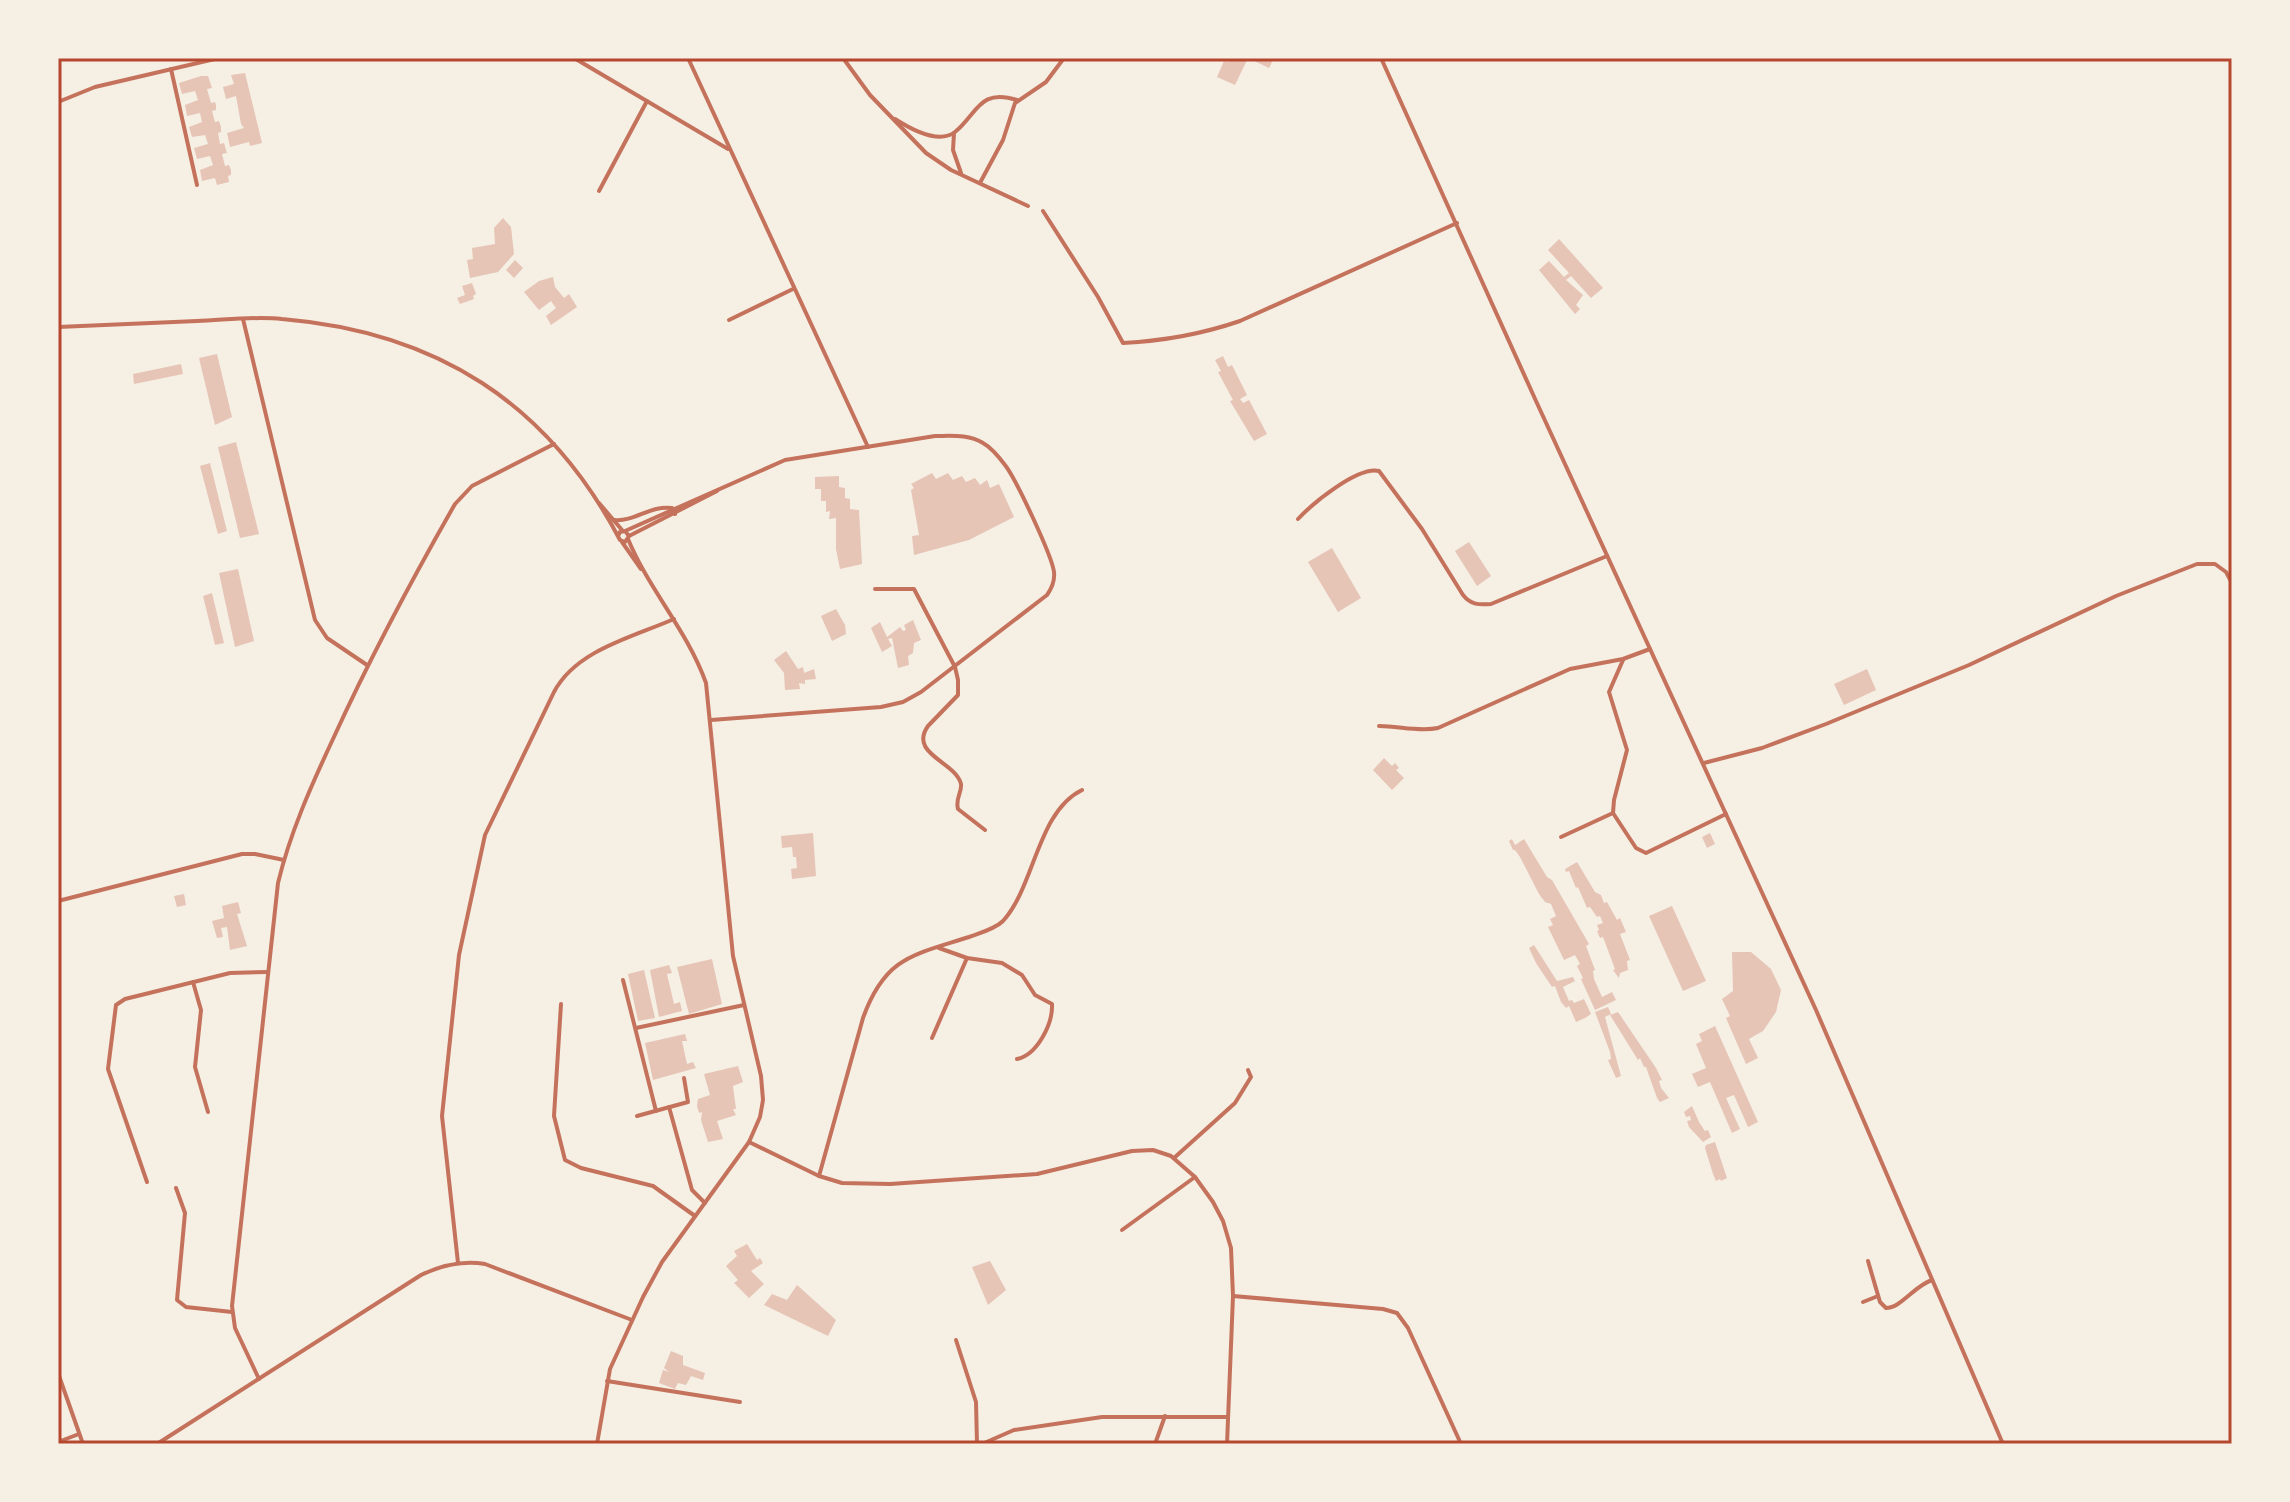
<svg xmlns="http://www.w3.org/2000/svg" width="2290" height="1502" font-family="Commissioner,sans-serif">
<rect width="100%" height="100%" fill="#f6efe4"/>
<g fill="#e6c5b7">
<polygon points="1230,58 1274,58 1269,68 1248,58 1235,85 1217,77 1224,61 1228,62"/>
<polygon points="245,73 262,143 250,146 249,142 230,147 227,133 244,128 241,124 236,96 226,99 223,87 234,84 231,75"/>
<polygon points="201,76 208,76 212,88 207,89 211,103 215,102 216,105 216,110 212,111 215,122 219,121 221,127 221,132 218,133 220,144 224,143 227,153 222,154 225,166 229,165 231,170 231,175 228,176 229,182 217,185 215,178 202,181 200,170 213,165 210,156 197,159 194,148 208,144 205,135 192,137 189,127 202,122 200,113 187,116 185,105 198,100 195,91 182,94 179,83"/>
<polygon points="503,218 511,227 514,254 498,272 470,278 467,260 473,259 472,248 495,244 494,228"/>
<polygon points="1559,239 1603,288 1591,298 1571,276 1566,280 1583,295 1576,305 1580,309 1575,314 1539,270 1549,261 1564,277 1569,273 1548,250"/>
<polygon points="515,260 523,268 514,278 506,270"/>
<polygon points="553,277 555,287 564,298 569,294 577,307 551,325 546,316 556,308 551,301 539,310 524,292 539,281"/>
<polygon points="472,283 476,294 473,296 474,299 460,304 457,298 465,295 462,286"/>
<polygon points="217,354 232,417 215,425 199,358"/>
<polygon points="1223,356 1228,367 1232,365 1247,395 1240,399 1243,403 1249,400 1267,434 1254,441 1230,401 1233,400 1218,372 1221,371 1215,360"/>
<polygon points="181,364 183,374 134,384 133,374"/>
<polygon points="236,442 259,534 240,538 218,447"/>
<polygon points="210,463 227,531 218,534 200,466"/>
<polygon points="932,473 936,479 948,473 953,480 962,476 966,482 975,478 980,485 987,480 990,488 999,484 1014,517 969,540 914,555 912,536 919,535 911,490 914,488 911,484"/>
<polygon points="839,476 839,487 845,488 845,498 850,499 850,509 859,510 862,564 840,569 836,549 836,518 829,519 830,511 826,512 826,501 821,501 821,489 815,489 815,477"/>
<polygon points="1469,542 1491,576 1477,586 1455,551"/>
<polygon points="1332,548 1361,598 1338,612 1308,562"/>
<polygon points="238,569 254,641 235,647 219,573"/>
<polygon points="212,593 224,643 215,645 203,596"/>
<polygon points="836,609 845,625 846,634 832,641 821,616"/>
<polygon points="913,620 921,640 914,643 913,653 908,656 909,665 898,668 892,638 888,639 892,646 882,652 871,628 880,622 887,637 900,627 903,631 906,630 904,625"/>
<polygon points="786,651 798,669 803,667 804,673 814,669 816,679 805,680 805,684 799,683 800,689 785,690 784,673 774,660"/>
<polygon points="1867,669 1876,690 1844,705 1834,684"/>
<polygon points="1384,758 1392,766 1395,763 1399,768 1396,770 1404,778 1392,790 1373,770"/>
<polygon points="813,833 816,876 792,879 791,869 797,868 796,857 793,857 792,847 782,848 781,836"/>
<polygon points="1710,833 1715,844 1707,848 1702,837"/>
<polygon points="1512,839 1515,845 1524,839 1547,877 1552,880 1589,944 1586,946 1595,970 1593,971 1594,979 1602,997 1612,992 1616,1000 1595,1010 1581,979 1583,978 1577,966 1580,964 1575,955 1564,960 1548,927 1553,925 1550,919 1556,916 1551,904 1545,902 1539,894 1520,857 1515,850 1513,850 1509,841"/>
<polygon points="1577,862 1595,892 1601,895 1604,903 1607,902 1617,920 1620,918 1626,932 1620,934 1630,960 1627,961 1628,970 1620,973 1619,978 1613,970 1615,969 1603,937 1600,938 1597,931 1599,930 1597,925 1603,923 1600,916 1597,917 1590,907 1587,908 1578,887 1576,888 1569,871 1566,872 1565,869"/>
<polygon points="184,894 186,905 177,907 174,896"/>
<polygon points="238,902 241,913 237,914 247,946 230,950 227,927 221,928 223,937 217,938 212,921 224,918 222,906"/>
<polygon points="1672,906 1706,981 1683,991 1649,916"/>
<polygon points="1534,945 1557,981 1573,977 1575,981 1563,987 1569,1001 1572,1000 1574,1003 1584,999 1591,1014 1585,1018 1576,1022 1569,1006 1566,1008 1561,1002 1555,986 1552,987 1536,963 1529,948"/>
<polygon points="1732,952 1751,952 1771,969 1781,990 1776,1012 1763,1031 1749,1039 1758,1058 1746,1064 1726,1018 1730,1016 1722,999 1733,991"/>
<polygon points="712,959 722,1004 689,1014 677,967"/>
<polygon points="669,965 672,973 667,974 674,1004 680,1002 682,1011 659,1017 650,970"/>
<polygon points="644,970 655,1018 638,1021 628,974"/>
<polygon points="1608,1007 1611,1014 1605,1017 1621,1076 1616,1078 1608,1060 1611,1059 1610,1052 1595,1012"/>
<polygon points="1618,1012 1656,1068 1662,1080 1659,1081 1661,1088 1669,1098 1660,1102 1657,1098 1646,1067 1644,1067 1640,1058 1638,1060 1610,1015"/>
<polygon points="1715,1026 1758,1122 1748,1127 1734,1095 1726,1098 1740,1129 1732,1133 1710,1082 1698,1087 1692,1074 1706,1068 1696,1044 1702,1041 1699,1034"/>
<polygon points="685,1034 687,1041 682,1041 687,1064 693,1062 696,1068 653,1080 645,1043"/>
<polygon points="738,1066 743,1082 733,1086 736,1109 733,1109 736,1115 717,1121 723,1139 708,1142 701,1120 702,1112 699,1113 697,1106 698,1099 710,1095 704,1074"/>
<polygon points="1692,1106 1699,1122 1705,1131 1708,1130 1711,1137 1703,1142 1689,1127 1687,1121 1691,1120 1690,1116 1686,1117 1684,1112"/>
<polygon points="1715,1142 1727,1178 1721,1181 1720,1179 1716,1181 1713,1174 1705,1148 1706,1145"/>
<polygon points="747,1244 757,1260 760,1258 763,1263 751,1271 764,1284 749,1298 734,1283 738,1280 726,1266 737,1256 734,1251"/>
<polygon points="990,1261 1006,1290 988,1305 972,1267"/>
<polygon points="797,1285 836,1320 828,1336 764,1305 772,1294 787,1300"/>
<polygon points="671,1351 683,1356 683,1365 705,1373 703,1380 691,1376 686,1385 678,1383 675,1389 659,1383 663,1370 669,1372 664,1368"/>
</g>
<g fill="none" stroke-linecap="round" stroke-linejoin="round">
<g stroke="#c5725c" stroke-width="4">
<polyline points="574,58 728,149"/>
<polyline points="688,58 868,447"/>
<polyline points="843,58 870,95 926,153 951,170 1028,206"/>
<polyline points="1381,58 1536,401 1816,1010 2003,1444"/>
<polyline points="171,69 197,185"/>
<polyline points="58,102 95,87 219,58"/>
<path d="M895,119c14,9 43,26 60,13 23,-19 24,-44 62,-32"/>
<polyline points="954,133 953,150 961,173"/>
<polyline points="981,181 1003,140 1015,103 1046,82 1064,58"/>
<polyline points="599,191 647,101"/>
<path d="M1043,211l55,86 25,46c40,-2 79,-9 117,-22l217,-98"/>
<polyline points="243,319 315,620 327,638 367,665"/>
<polyline points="729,320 793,289"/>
<path d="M58,327c46,-2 93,-4 139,-6 28,-1 57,-5 85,-2 155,13 266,84 338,221l5,2 4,-6 -4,-5 -5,1 -2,4"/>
<polyline points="599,503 622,530"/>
<path d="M1298,519c15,-16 60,-53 81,-48l43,58 41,66c8,10 16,10 28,9l116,-48"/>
<path d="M614,520c21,2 36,-15 58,-12l3,6"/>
<path d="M625,531l160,-71 150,-24c16,0 34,-2 48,7 9,5 16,14 22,22 11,14 47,91 49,107 1,9 -2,16 -7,23l-126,97 -18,10 -22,5 -170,13"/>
<polyline points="629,536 717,491"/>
<polyline points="622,542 641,569"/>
<path d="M875,589h39l41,78 3,13v15l-30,31c-20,28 28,36 33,58 1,9 -6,14 -3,25l27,21"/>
<path d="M1379,726c20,0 40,6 59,2l132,-59 53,-10 27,-10"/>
<polyline points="1704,763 1762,748 1826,724 1969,665 2116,596 2197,564 2215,564 2226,572 2232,583"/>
<polyline points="1613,813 1614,800 1627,750 1609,692 1623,660"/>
<polyline points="1561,837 1613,813 1636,848 1646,853 1726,814"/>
<polyline points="58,901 242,854 255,854 284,860"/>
<path d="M939,948l28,10 35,5 20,12 13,20 17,9c1,20 -15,51 -35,55"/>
<polyline points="623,980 656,1111"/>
<polyline points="193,982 201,1010 195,1067 208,1112"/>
<polyline points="561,1004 554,1116 565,1160 581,1168 653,1186 695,1216"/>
<polyline points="636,1028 744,1005"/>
<polyline points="932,1038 967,958"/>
<polyline points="669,1107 692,1190 705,1203"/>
<polyline points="637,1116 688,1102 684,1078"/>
<polyline points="749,1142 819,1176 842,1183 890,1184 1037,1174 1132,1151 1153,1150 1171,1156 1195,1177 1213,1202 1223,1221 1231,1248 1233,1296 1227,1444"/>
<polyline points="1174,1158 1235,1103 1251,1077 1248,1070"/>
<path d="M819,1176l44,-158c22,-61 50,-63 106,-81 11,-4 26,-8 34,-16 32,-35 34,-109 79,-131"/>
<polyline points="147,1182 108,1069 116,1005 125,999 230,973 268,972"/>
<polyline points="176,1188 185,1213 177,1300 186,1307 232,1312"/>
<polyline points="1122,1230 1195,1177"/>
<path d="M1868,1261l12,41 6,6c15,0 28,-22 46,-28"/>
<path d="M458,1263l-16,-147 17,-161 26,-120 69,-143c22,-42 79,-55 120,-73"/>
<polyline points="1233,1296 1383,1309 1397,1313 1408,1328 1461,1444"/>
<polyline points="1863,1302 1878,1296"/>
<polyline points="956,1340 976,1402 977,1444"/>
<polyline points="58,1373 83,1444"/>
<path d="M259,1379l-24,-51 -3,-22 46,-423c12,-50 33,-97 55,-144 37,-81 78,-158 122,-235l17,-18 82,-42"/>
<polyline points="607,1381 740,1402"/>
<polyline points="58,1442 79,1434"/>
<path d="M157,1444l264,-169c21,-10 41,-15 64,-11l147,56"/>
<path d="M597,1444l13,-75 33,-72 19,-35 87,-120 11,-25 3,-17 -2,-24 -28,-120 -27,-273c-19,-53 -57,-93 -78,-144"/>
<polyline points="982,1444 1014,1430 1102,1417 1228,1417"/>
<polyline points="1155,1444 1165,1416"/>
</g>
</g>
<rect width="2290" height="1502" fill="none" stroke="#f6efe4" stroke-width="120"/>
<rect x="60" y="60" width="2170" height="1382" fill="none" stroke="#b5482f" stroke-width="3"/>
</svg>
